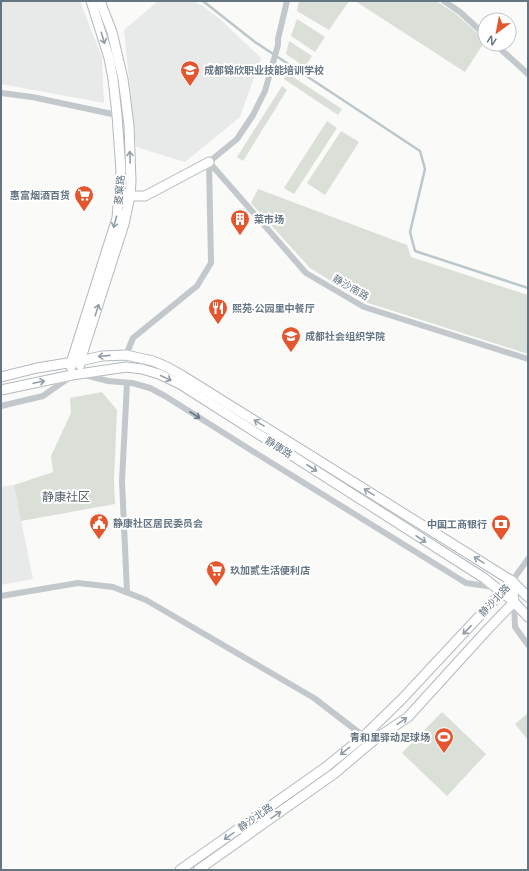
<svg xmlns="http://www.w3.org/2000/svg" width="529" height="871" font-family="'Varela Round','Noto Sans SC',sans-serif">
<rect width="100%" height="100%" fill="#fafaf8"/>
<g fill="#e8e9e9">
<polygon points="1,1 80,1 102,58 104,103 1,84"/>
<polygon points="158,1 193,1 203,6 220,19 261,58 240,117 185,162 136,147 124,30"/>
<polygon points="14,485 33,579 1,585 1,487"/>
</g>
<g fill="#dadfd7">
<polygon points="299,1 349,1 329,30 297,11"/>
<polygon points="355,1 436,1 456,14 485,40 485,41 465,72"/>
<polygon points="297,19 325,37 315,52 291,36"/>
<polygon points="289,41 312,56 305,67 286,54"/>
<polygon points="287,73 342,109 338,115 284,79"/>
<polygon points="282,86 287,90 243,161 237,157"/>
<polygon points="327,121 337,128 294,194 284,188"/>
<polygon points="341,131 359,142 325,195 307,183"/>
<polygon points="258,189 407,245 411,257 528,295 528,354 365,302 310,268 251,203"/>
<polygon points="102,392 117,410 114,480 115,504 21,521 14,485 53,472 51,456 71,413 70,398"/>
<polygon points="442,712 486,754 447,796 402,753"/>
<polygon points="528,713 528,740 515,724"/>
</g>
<g fill="none" stroke-linecap="round" stroke-linejoin="round">
<polyline stroke="#bbc7cb" stroke-width="2.5" points="203,1 255,42 420,151 425,169 410,232 415,251 528,288"/>
<defs>
<g id="secondary">
<polyline points="125,196 145,196 209,162"/>
<polyline points="80,365 80,361 124,224 130,196 131,181 129,125 123,79 112,32 100,1"/>
<polyline points="71,367 71,363 117,218 121,171 117,115 113,79 109,58 91,1"/>
<polyline points="1,377 37,368 80,361 102,356 126,355 153,361 167,367 183,376 512,581 528,597"/>
<polyline points="1,390 72,375 126,367 142,369 159,374 180,384 484,578 514,602 528,617"/>
<polyline points="180,870 326,767 363,737 401,700 512,581"/>
<polyline points="198,870 335,773 374,740 408,717 488,629 514,602 512,581"/>
</g>
</defs>
<use href="#secondary" stroke="#b3babf" stroke-width="11"/>
<g stroke="#c3c8cc" stroke-width="6">
<polyline points="444,1 460,12 485,35"/>
<polyline points="495,44 528,74"/>
<polyline points="1,93 32,97 117,115"/>
<polyline points="209,162 306,273 364,307 528,359"/>
<polyline points="126,355 133,338 197,286 211,263 209,162 237,139 253,115 265,91 278,45 278,39 287,1"/>
<polyline points="85,375 108,381 132,383 150,388 165,396 254,452 466,583 494,587"/>
<polyline points="1,406 43,396 70,377"/>
<polyline points="512,581 528,559"/>
<polyline points="127,592 122,481 127,383"/>
<polyline points="1,596 78,583 113,587 146,600 314,698 366,738"/>
<polyline points="514,602 515,627 528,645"/>
</g>
<use href="#secondary" stroke="#fff" stroke-width="9"/>
</g>
<defs><path id="oneway-shaft" d="M-6 0H5M1.5-3L5.5 0L1.5 3" fill="none" stroke-width="1.6" stroke-linecap="round" stroke-linejoin="round"/></defs>
<g stroke="#939fa8">
<use href="#oneway-shaft" transform="translate(103 38) rotate(73)"/>
<use href="#oneway-shaft" transform="translate(130 157) rotate(-92)"/>
<use href="#oneway-shaft" transform="translate(115 222) rotate(105)"/>
<use href="#oneway-shaft" transform="translate(97 310) rotate(-72)"/>
<use href="#oneway-shaft" transform="translate(104 356) rotate(174)"/>
<use href="#oneway-shaft" transform="translate(166 378) rotate(25)"/>
<use href="#oneway-shaft" transform="translate(39 382) rotate(-12)"/>
<use href="#oneway-shaft" transform="translate(259 423) rotate(-148)"/>
<use href="#oneway-shaft" transform="translate(312 468) rotate(33)"/>
<use href="#oneway-shaft" transform="translate(369 492) rotate(-148)"/>
<use href="#oneway-shaft" transform="translate(421 539) rotate(33)"/>
<use href="#oneway-shaft" transform="translate(479 560) rotate(-148)"/>
<use href="#oneway-shaft" transform="translate(467 630) rotate(133)"/>
<use href="#oneway-shaft" transform="translate(402 721) rotate(-35)"/>
<use href="#oneway-shaft" transform="translate(345 751) rotate(141)"/>
<use href="#oneway-shaft" transform="translate(276 815) rotate(-35)"/>
<use href="#oneway-shaft" transform="translate(229 836) rotate(145)"/>
</g>
<use stroke="#6a7a87" href="#oneway-shaft" transform="translate(195 415) rotate(33)"/>
<defs>
<symbol id="university-pin" viewBox="-11 -11 22 30"><path d="M0 17L-7.5 6A9.5 9.5 0 1 1 7.5 6Z" fill="#e4572e" stroke="#fff"/><path d="M0-5L7-2L0 1L-7-2ZM-4 1L0 2.5L4 1V4Q0 6-4 4Z" fill="#fff"/></symbol>
<symbol id="supermarket-pin" viewBox="-11 -11 22 30"><path d="M0 17L-7.5 6A9.5 9.5 0 1 1 7.5 6Z" fill="#e4572e" stroke="#fff"/><path d="M-6-5.5h2.5l.6 2H6L4.5 2H-2.5L-4.4-4H-6ZM-1.5 3.2a1.3 1.3 0 1 0 .1 0ZM3 3.2a1.3 1.3 0 1 0 .1 0Z" fill="#fff"/></symbol>
<symbol id="building-pin" viewBox="-11 -11 22 30"><path d="M0 17L-7.5 6A9.5 9.5 0 1 1 7.5 6Z" fill="#e4572e" stroke="#fff"/><path d="M-4-6H4V6H1V3H-1V6H-4ZM-2.5-4.3h1.7v1.8h-1.7ZM.8-4.3h1.7v1.8H.8ZM-2.5-1h1.7V.8h-1.7ZM.8-1h1.7V.8H.8Z" fill="#fff"/></symbol>
<symbol id="restaurant-pin" viewBox="-11 -11 22 30"><path d="M0 17L-7.5 6A9.5 9.5 0 1 1 7.5 6Z" fill="#e4572e" stroke="#fff"/><path d="M-5-6h1v4h1v-4h1v4h1v-4h1v5L-1.5 .5V6h-2V.5L-5-1ZM5-6V6H3V1.5H1.5Q1.5-4 5-6Z" fill="#fff"/></symbol>
<symbol id="civic-pin" viewBox="-11 -11 22 30"><path d="M0 17L-7.5 6A9.5 9.5 0 1 1 7.5 6Z" fill="#e4572e" stroke="#fff"/><path d="M-.6-6.5H3V-4.5H.6V-3L4-1V1h2V6H-6V1h2V-1L-.6-3ZM-1.2 2.5V6h2.4V2.5Z" fill="#fff"/></symbol>
<symbol id="bank-pin" viewBox="-11 -11 22 30"><path d="M0 17L-7.5 6A9.5 9.5 0 1 1 7.5 6Z" fill="#e4572e" stroke="#fff"/><path d="M-6-4H6V4H-6ZM0-2.3a2.3 2.3 0 1 0 0 4.6a2.3 2.3 0 1 0 0-4.6Z" fill="#fff"/></symbol>
<symbol id="stadium-pin" viewBox="-11 -11 22 30"><path d="M0 17L-7.5 6A9.5 9.5 0 1 1 7.5 6Z" fill="#e4572e" stroke="#fff"/><path d="M0-5a6.5 5 0 1 0 0 10a6.5 5 0 1 0 0-10ZM-3.5-1.8h7v3.6h-7Z" fill="#fff"/></symbol>
</defs>
<g fill-rule="evenodd">
<use href="#university-pin" x="179" y="59" width="22" height="30"/>
<use href="#supermarket-pin" x="73" y="184" width="22" height="30"/>
<use href="#building-pin" x="229" y="208" width="22" height="30"/>
<use href="#restaurant-pin" x="207" y="297" width="22" height="30"/>
<use href="#university-pin" x="280" y="325" width="22" height="30"/>
<use href="#civic-pin" x="88" y="512" width="22" height="30"/>
<use href="#bank-pin" x="490" y="513" width="22" height="30"/>
<use href="#supermarket-pin" x="205" y="559" width="22" height="30"/>
<use href="#stadium-pin" x="433" y="726" width="22" height="30"/>
</g>
<g text-anchor="middle" stroke-width="4" stroke-linejoin="round" paint-order="stroke">
<g font-size="10" font-weight="bold" fill="#657683" stroke="#fff" text-anchor="start">
<text x="204" y="74">成都锦欣职业技能培训学校</text>
<text x="70" y="199" text-anchor="end">惠富烟酒百货</text>
<text x="254" y="223">菜市场</text>
<text x="232" y="312">熙苑·公园里中餐厅</text>
<text x="305" y="340">成都社会组织学院</text>
<text x="113" y="527">静康社区居民委员会</text>
<text x="487" y="528" text-anchor="end">中国工商银行</text>
<text x="230" y="574">玖加贰生活便利店</text>
<text x="430" y="741" text-anchor="end">青和里驿动足球场</text>
</g>
<g font-size="10" fill="#657683" stroke="#fff">
<text transform="translate(119 190) rotate(-85)" y="4">菱窠路</text>
<text transform="translate(351 287) rotate(30)" y="4">静沙南路</text>
<text transform="translate(279 447) rotate(33)" y="4">静康路</text>
<text transform="translate(494 600) rotate(-47)" y="4">静沙北路</text>
<text transform="translate(255 817) rotate(-35)" y="4">静沙北路</text>
</g>
<g font-size="12" fill="#57646e" stroke="#fff">
<text x="66" y="501">静康社区</text>
</g>
</g>
<rect width="529" height="871" fill="none" stroke="#657683" stroke-width="4"/>
<g transform="translate(497 32) rotate(212)"><circle r="19" fill="#ffffff" stroke="#c1c8cd"/>
<path d="M0-3L7 15L0 10L-7 15Z" fill="#e4572e"/>
<text y="-6" font-size="11" font-weight="bold" text-anchor="middle" fill="#657683">N</text>
</g>
</svg>
